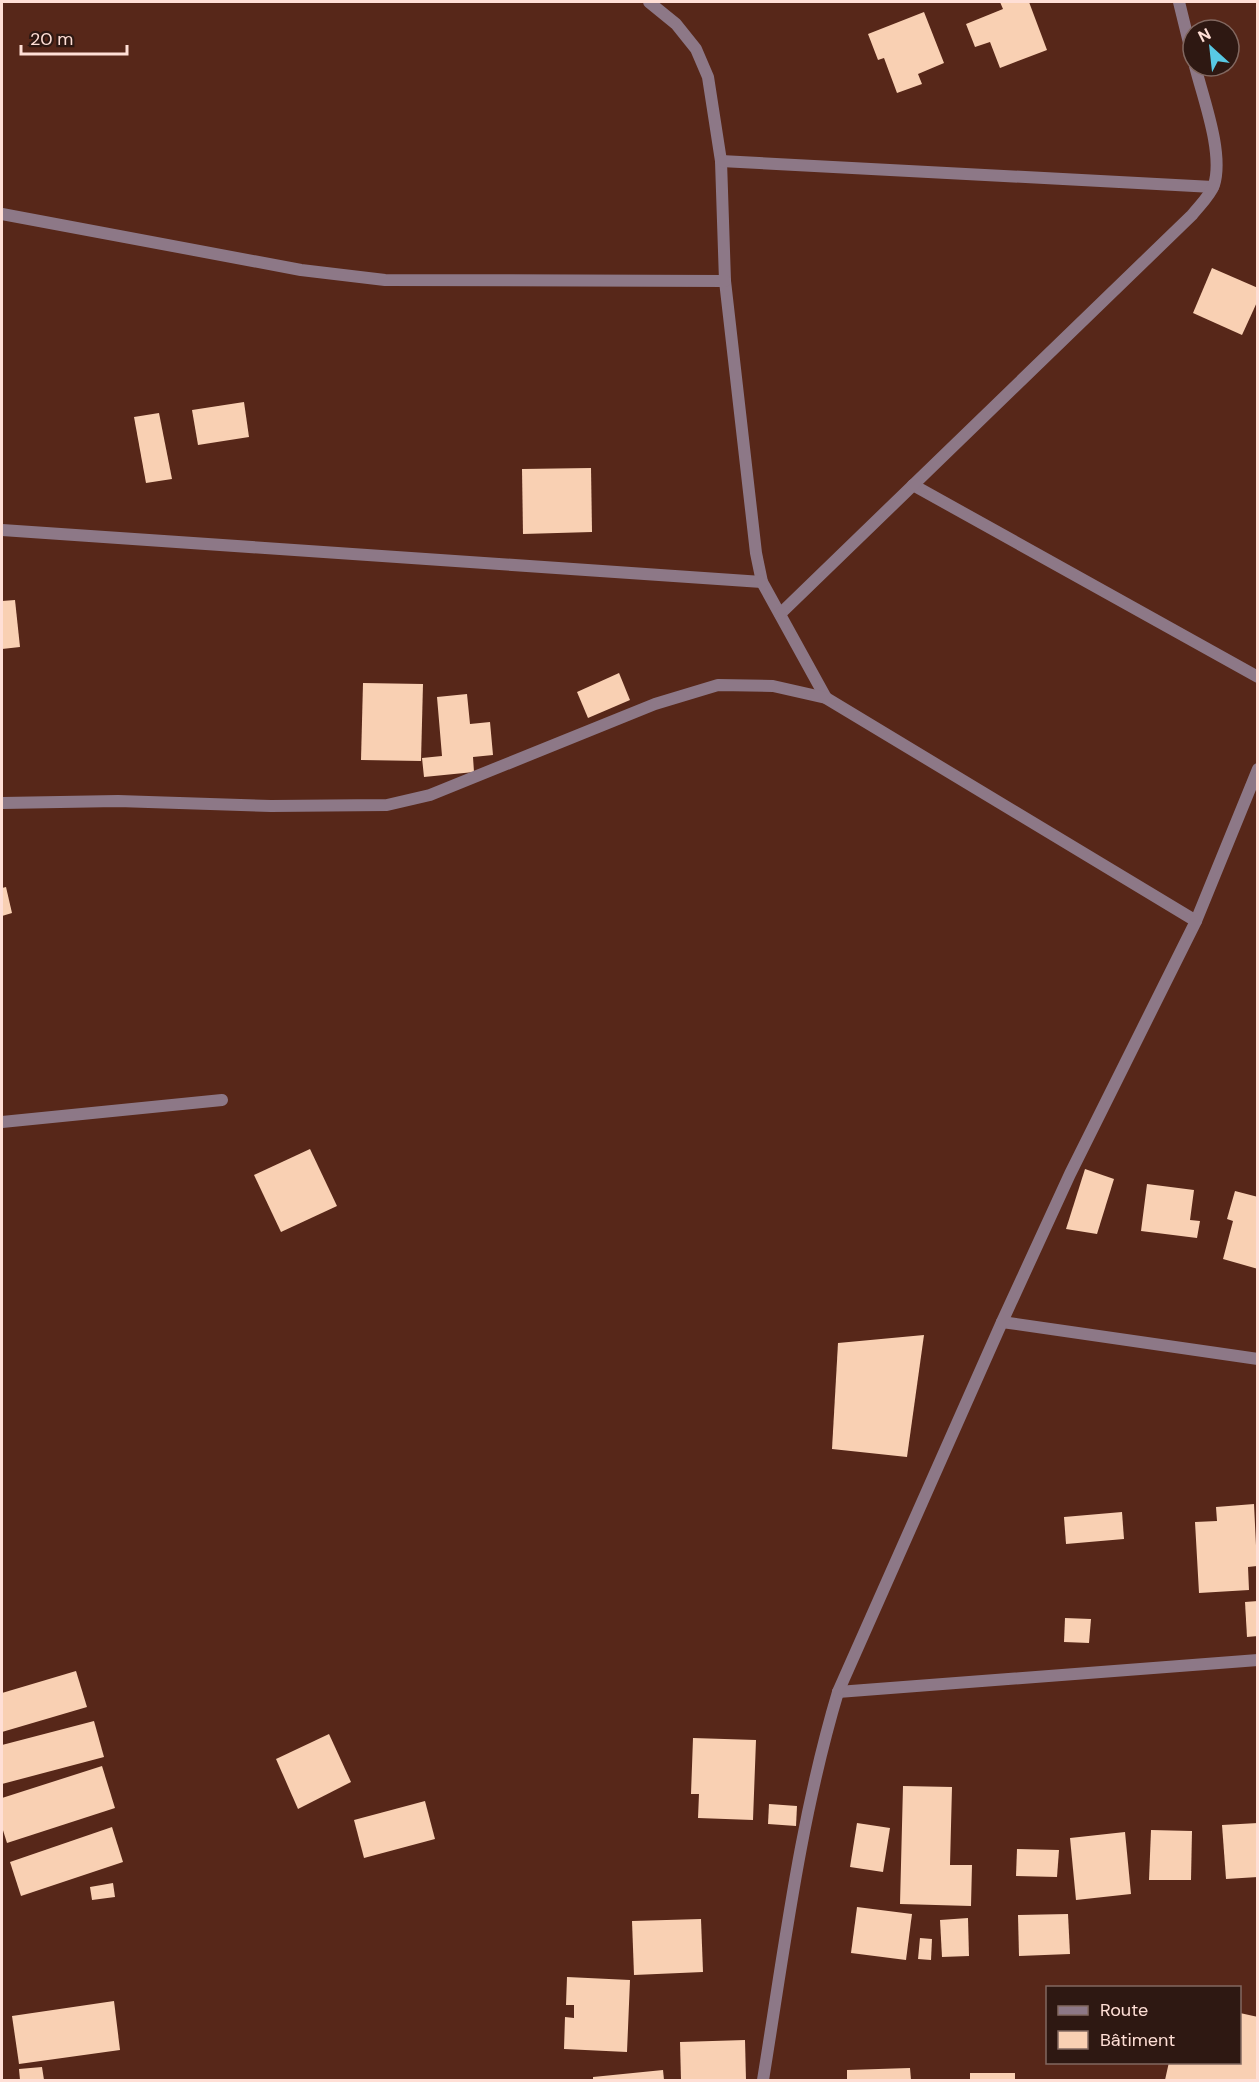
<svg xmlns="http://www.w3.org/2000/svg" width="1259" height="2082" font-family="'DM Sans',sans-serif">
<rect width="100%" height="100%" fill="#572719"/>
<g fill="#f9d0b3">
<polygon points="1000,2 1029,2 1047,50 1000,68 990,42 975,47 966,24 1003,9"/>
<polygon points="924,12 944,63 918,74 922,84 897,93 884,58 878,60 868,34"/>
<polygon points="1212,268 1258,288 1258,300 1242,335 1193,313"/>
<polygon points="244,402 249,437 198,445 192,410"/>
<polygon points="159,413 172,479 146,483 134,417"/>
<polygon points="591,468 592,532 523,534 522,469"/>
<polygon points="15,600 20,647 2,649 2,601"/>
<polygon points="619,673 630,700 588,718 577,692"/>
<polygon points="363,683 423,684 421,761 361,760"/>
<polygon points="467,694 470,724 490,722 493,755 473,757 474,772 424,777 422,758 442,756 437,697"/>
<polygon points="6,887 12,913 2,916 2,888"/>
<polygon points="310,1149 337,1206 281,1232 254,1175"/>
<polygon points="1085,1169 1114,1179 1097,1234 1066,1229"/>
<polygon points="1147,1184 1194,1190 1190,1220 1200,1221 1197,1238 1141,1231"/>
<polygon points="1235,1191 1258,1197 1258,1269 1223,1259 1233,1221 1227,1219"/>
<polygon points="924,1335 907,1457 832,1449 838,1343"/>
<polygon points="1254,1504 1257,1566 1248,1567 1249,1590 1199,1593 1195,1522 1217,1521 1216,1507"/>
<polygon points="1122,1512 1124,1539 1066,1544 1064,1517"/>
<polygon points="1258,1601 1258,1636 1247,1637 1245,1602"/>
<polygon points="1065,1618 1091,1619 1089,1643 1064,1642"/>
<polygon points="76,1671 87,1707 2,1732 2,1693"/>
<polygon points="94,1721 104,1757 2,1784 2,1745"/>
<polygon points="329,1734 351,1782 298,1809 276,1759"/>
<polygon points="693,1738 756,1740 753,1820 698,1818 699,1794 691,1794"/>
<polygon points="102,1766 115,1808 7,1843 2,1827 2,1798"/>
<polygon points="903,1786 952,1787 950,1865 972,1865 971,1906 900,1904"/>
<polygon points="425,1801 435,1839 364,1858 354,1820"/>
<polygon points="769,1804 797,1806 796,1826 768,1824"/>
<polygon points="857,1823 890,1828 883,1872 850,1867"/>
<polygon points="1258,1823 1258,1877 1226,1879 1222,1825"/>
<polygon points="112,1827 123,1862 21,1896 10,1862"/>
<polygon points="1151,1830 1192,1831 1191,1880 1149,1880"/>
<polygon points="1125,1832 1131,1894 1076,1900 1070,1838"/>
<polygon points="1017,1849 1059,1850 1057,1877 1016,1876"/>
<polygon points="113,1883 115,1897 92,1900 90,1887"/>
<polygon points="857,1907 912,1914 906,1960 851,1953"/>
<polygon points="1068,1914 1070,1954 1019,1956 1018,1915"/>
<polygon points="968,1918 969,1956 942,1957 940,1920"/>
<polygon points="701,1919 703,1972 634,1975 632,1921"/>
<polygon points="920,1938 932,1939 931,1960 918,1959"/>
<polygon points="567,1977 630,1980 627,2052 564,2049 565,2017 574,2018 574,2005 566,2005"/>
<polygon points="114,2001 120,2050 19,2064 12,2016"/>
<polygon points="1240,2013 1258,2017 1258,2080 1165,2080 1169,2062 1240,2062"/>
<polygon points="745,2040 746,2080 681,2080 680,2042"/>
<polygon points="42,2067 44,2080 20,2080 19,2069"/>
<polygon points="910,2068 911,2080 847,2080 847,2070"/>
<polygon points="663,2070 664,2080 593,2080 593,2077"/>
<rect x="970" y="2073" width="45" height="7"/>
</g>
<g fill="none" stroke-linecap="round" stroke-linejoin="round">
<g stroke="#8d7887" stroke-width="12">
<polyline points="649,2 676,24 696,49 708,77 721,161 725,281 756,553 762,582 826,698"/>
<polyline points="1179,2 1193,59"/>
<polyline points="721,161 1213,187"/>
<polyline points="2,214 301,270 385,280 725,281"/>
<polyline points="913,485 1258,677"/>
<polyline points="2,530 762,582"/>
<path d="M780,614l412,-399c7,-9 18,-19 22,-30 10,-32 -11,-87 -19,-119"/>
<polyline points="2,803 118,801 271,806 387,805 430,795 655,704 718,685 773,686 826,698 1196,921"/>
<polyline points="2,1122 222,1100"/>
<polyline points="1002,1322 1258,1359"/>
<polyline points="838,1692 1258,1660"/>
<path d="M763,2080c21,-129 37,-261 75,-388l164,-370 68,-148 126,-253 62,-152"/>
</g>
</g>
<rect width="1259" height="2082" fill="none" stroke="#ffdfd6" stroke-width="6"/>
<rect x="1046" y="1986" width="195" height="78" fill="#2e1812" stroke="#826860" stroke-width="1.5"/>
<rect x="1058" y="2006" width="30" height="9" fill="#8d7887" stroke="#826860" stroke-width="1.5"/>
<text x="1100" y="2016" font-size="18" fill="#ffdfd6">Route</text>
<rect x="1058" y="2031" width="30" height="18" fill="#f9d0b3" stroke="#826860" stroke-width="1.5"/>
<text x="1100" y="2046" font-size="18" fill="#ffdfd6">Bâtiment</text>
<g transform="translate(1211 48) rotate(333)"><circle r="28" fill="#2e1812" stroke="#826860" stroke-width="1.5"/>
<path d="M0-4.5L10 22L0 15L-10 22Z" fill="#58c9e4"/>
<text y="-9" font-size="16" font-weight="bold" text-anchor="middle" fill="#ffdfd6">N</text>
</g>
<path d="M21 45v9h106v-9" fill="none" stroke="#ffdfd6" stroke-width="3"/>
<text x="30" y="45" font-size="18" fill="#ffdfd6" stroke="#2e1812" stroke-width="4.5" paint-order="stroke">20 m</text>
</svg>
